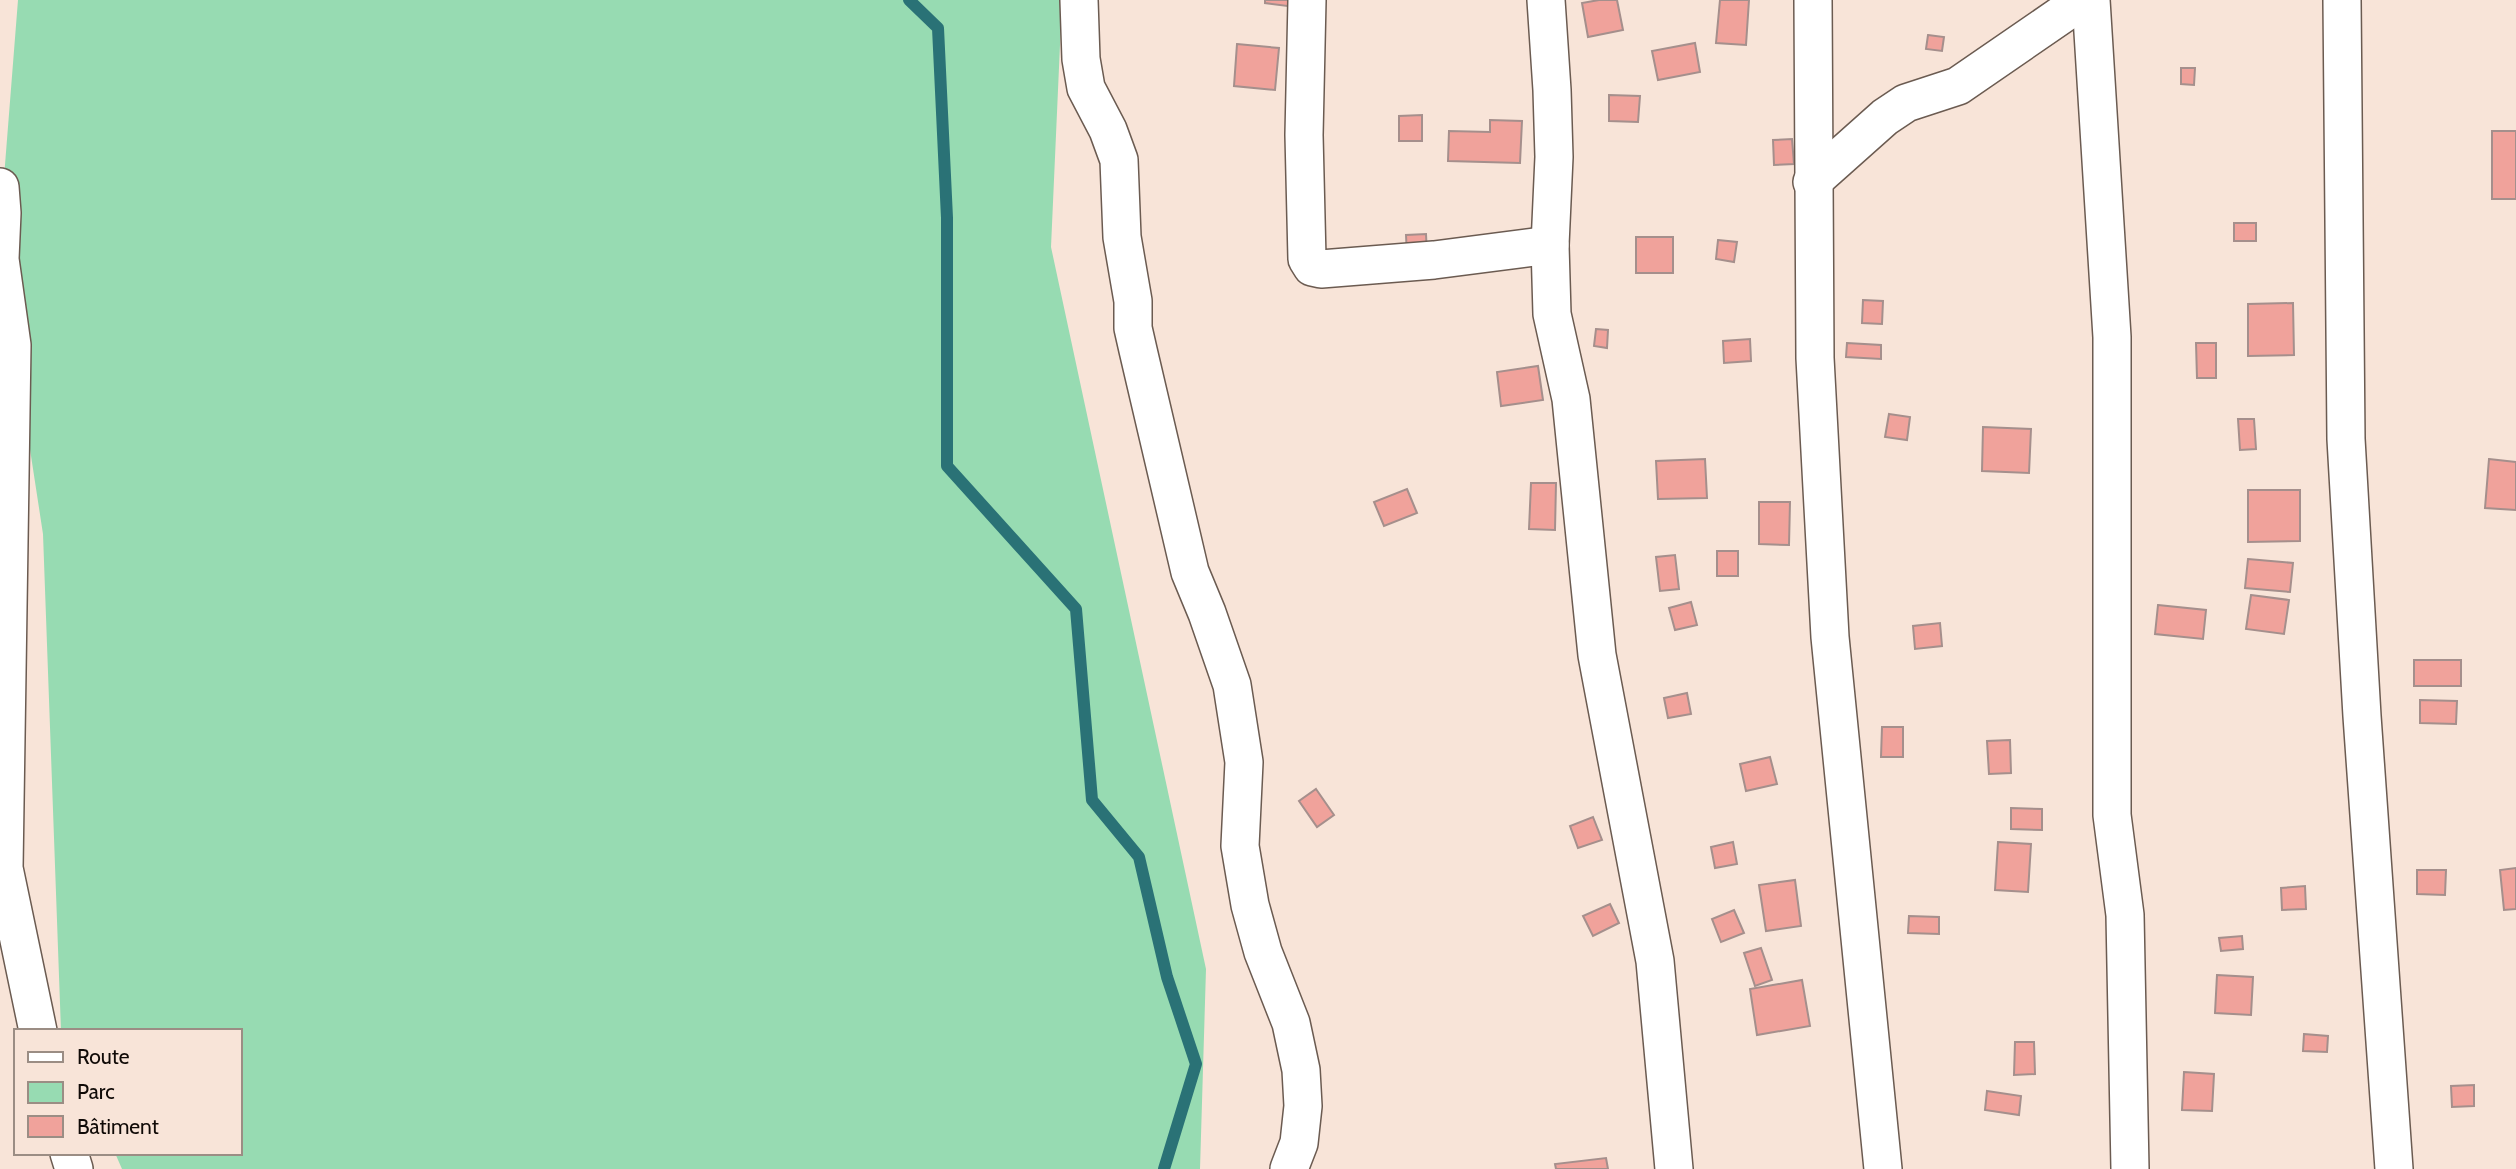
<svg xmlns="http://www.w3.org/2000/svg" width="2516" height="1169" font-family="Cabin,sans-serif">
<rect width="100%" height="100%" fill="#f8e4d8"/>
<polygon fill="#97dbb2" points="18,0 1062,0 1051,247 1206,969 1200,1169 122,1169 115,1153 240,1153 240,1031 61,1031 43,534 0,254 0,228"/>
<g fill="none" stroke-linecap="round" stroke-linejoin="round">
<polyline stroke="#2a7276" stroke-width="12" points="909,0 938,28 947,218 947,466 1076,609 1092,800 1139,857 1167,977 1196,1064 1164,1169"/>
</g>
<g fill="#f0a29b" stroke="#a58f8c" stroke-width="2">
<polygon points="1265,0 1296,0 1295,7 1265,3"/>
<polygon points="1599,0 1617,0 1623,30 1588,37 1582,3"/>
<polygon points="1720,0 1749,0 1746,45 1716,43"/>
<polygon points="1928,35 1944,37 1942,51 1926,49"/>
<polygon points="1695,43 1700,72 1658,80 1652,51"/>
<polygon points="1237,44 1279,48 1275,90 1234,86"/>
<polygon points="2181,68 2195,68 2194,85 2181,84"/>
<polygon points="1609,95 1640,96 1638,122 1609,121"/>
<polygon points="1422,115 1422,141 1399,141 1399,116"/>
<polygon points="1490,120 1522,121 1520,163 1448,161 1449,131 1490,132"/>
<rect x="2492" y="131" width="24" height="68"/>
<polygon points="1792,139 1794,164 1774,165 1773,140"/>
<rect x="2234" y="223" width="22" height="18"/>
<polygon points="1426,234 1427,255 1407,256 1406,235"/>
<rect x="1636" y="237" width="37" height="36"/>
<polygon points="1718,240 1737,242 1734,262 1716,259"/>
<polygon points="1863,300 1883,301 1882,324 1862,323"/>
<polygon points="2293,303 2294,355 2248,356 2248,304"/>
<polygon points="1596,329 1608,330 1607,348 1594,346"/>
<polygon points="1750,339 1751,361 1724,363 1723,341"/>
<polygon points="1847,343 1881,345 1881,359 1846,357"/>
<polygon points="2196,343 2216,343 2216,378 2197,378"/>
<polygon points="1538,366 1543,400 1501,406 1497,372"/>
<polygon points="1889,414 1910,417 1907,440 1885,437"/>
<polygon points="2238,419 2254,419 2256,449 2240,450"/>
<polygon points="1983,427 2031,429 2029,473 1982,471"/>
<polygon points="1705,459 1707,498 1658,499 1656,461"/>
<polygon points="2489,459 2516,462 2516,510 2485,508"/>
<polygon points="1531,483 1556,483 1555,530 1529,529"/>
<polygon points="1407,489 1417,513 1384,526 1374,502"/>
<polygon points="2248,490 2300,490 2300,541 2248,542"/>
<polygon points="1759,502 1790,502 1789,545 1759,544"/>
<rect x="1717" y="551" width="21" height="25"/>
<polygon points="1675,555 1679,589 1660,591 1656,557"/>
<polygon points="2248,559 2293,563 2290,592 2245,588"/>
<polygon points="2251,595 2289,600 2284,634 2246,629"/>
<polygon points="1691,602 1697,625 1675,630 1669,608"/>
<polygon points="2158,605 2206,610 2203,639 2155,634"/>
<polygon points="1940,623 1942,646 1915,649 1913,626"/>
<rect x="2414" y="660" width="47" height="26"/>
<polygon points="1687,693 1691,714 1668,718 1664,698"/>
<polygon points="2420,700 2457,701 2456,724 2420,723"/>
<polygon points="1882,727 1903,727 1903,757 1881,757"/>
<polygon points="2010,740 2011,773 1989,774 1987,741"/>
<polygon points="1770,757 1777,784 1746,791 1740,764"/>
<polygon points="1316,789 1334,815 1317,827 1299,801"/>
<polygon points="2011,808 2042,809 2042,830 2011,829"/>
<polygon points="1593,817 1602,840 1578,848 1570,826"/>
<polygon points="1733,842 1737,864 1715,868 1711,847"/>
<polygon points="1998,842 2031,844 2028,892 1995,890"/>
<polygon points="2516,868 2516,909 2504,910 2500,870"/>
<polygon points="2417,870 2446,870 2445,895 2417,894"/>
<polygon points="1795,880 1801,926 1766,931 1759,885"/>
<polygon points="2305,886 2306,909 2282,910 2281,888"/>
<polygon points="1610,904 1619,923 1593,936 1583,916"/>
<polygon points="1734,910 1744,933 1721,942 1712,919"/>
<polygon points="1909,916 1939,917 1939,934 1908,933"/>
<polygon points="2242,936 2243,949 2221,951 2219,938"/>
<polygon points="1761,948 1772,980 1755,986 1744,953"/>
<polygon points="2217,975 2253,977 2251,1015 2215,1013"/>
<polygon points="1802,980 1810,1026 1757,1035 1750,989"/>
<polygon points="2304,1034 2328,1036 2327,1052 2303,1051"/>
<polygon points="2015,1042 2034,1042 2035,1074 2014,1075"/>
<polygon points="2184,1072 2214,1074 2212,1111 2182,1110"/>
<polygon points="2474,1085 2474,1106 2452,1107 2451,1086"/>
<polygon points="1987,1091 2021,1096 2019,1115 1985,1110"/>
<polygon points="1606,1158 1608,1169 1556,1169 1555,1164"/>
</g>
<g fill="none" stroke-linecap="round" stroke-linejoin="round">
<defs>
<g id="minor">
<polyline points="1079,0 1081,59 1086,88 1108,130 1119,160 1122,237 1133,301 1133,328 1138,350 1190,572 1207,613 1232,685 1244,762 1240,846 1250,905 1263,952 1291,1023 1301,1070 1303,1106 1299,1143 1289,1169"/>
<polyline points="1307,0 1304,135 1307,259 1312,267 1321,269 1434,260 1550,245"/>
<polyline points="1546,0 1552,90 1554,157 1550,245 1552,314 1571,399 1597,655 1655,961 1674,1169"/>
<polyline points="1813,0 1815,358 1830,637 1883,1169"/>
<polyline points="2091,0 2112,337 2112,815 2125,915 2130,1169"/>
<polyline points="2342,0 2346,439 2362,716 2394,1169"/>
<polyline points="1812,182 1885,117 1906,103 1958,86 2083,0"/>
<polyline points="0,187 2,213 0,259 12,345 4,868 38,1031"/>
<polyline points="69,1153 74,1169"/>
</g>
</defs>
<use href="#minor" stroke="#6b5b51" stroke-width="40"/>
<use href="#minor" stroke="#fff" stroke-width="37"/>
</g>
<rect x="14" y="1029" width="228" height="126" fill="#f8e4d8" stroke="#9b8d84" stroke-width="2"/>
<rect x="28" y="1052" width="35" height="10" fill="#ffffff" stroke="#9b8d84" stroke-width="2"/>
<text x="77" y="1064" font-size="21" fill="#100a07">Route</text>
<rect x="28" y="1082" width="35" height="21" fill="#97dbb2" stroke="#9b8d84" stroke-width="2"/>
<text x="77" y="1099" font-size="21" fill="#100a07">Parc</text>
<rect x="28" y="1116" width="35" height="21" fill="#f0a29b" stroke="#9b8d84" stroke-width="2"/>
<text x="77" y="1134" font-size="21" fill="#100a07">Bâtiment</text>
</svg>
